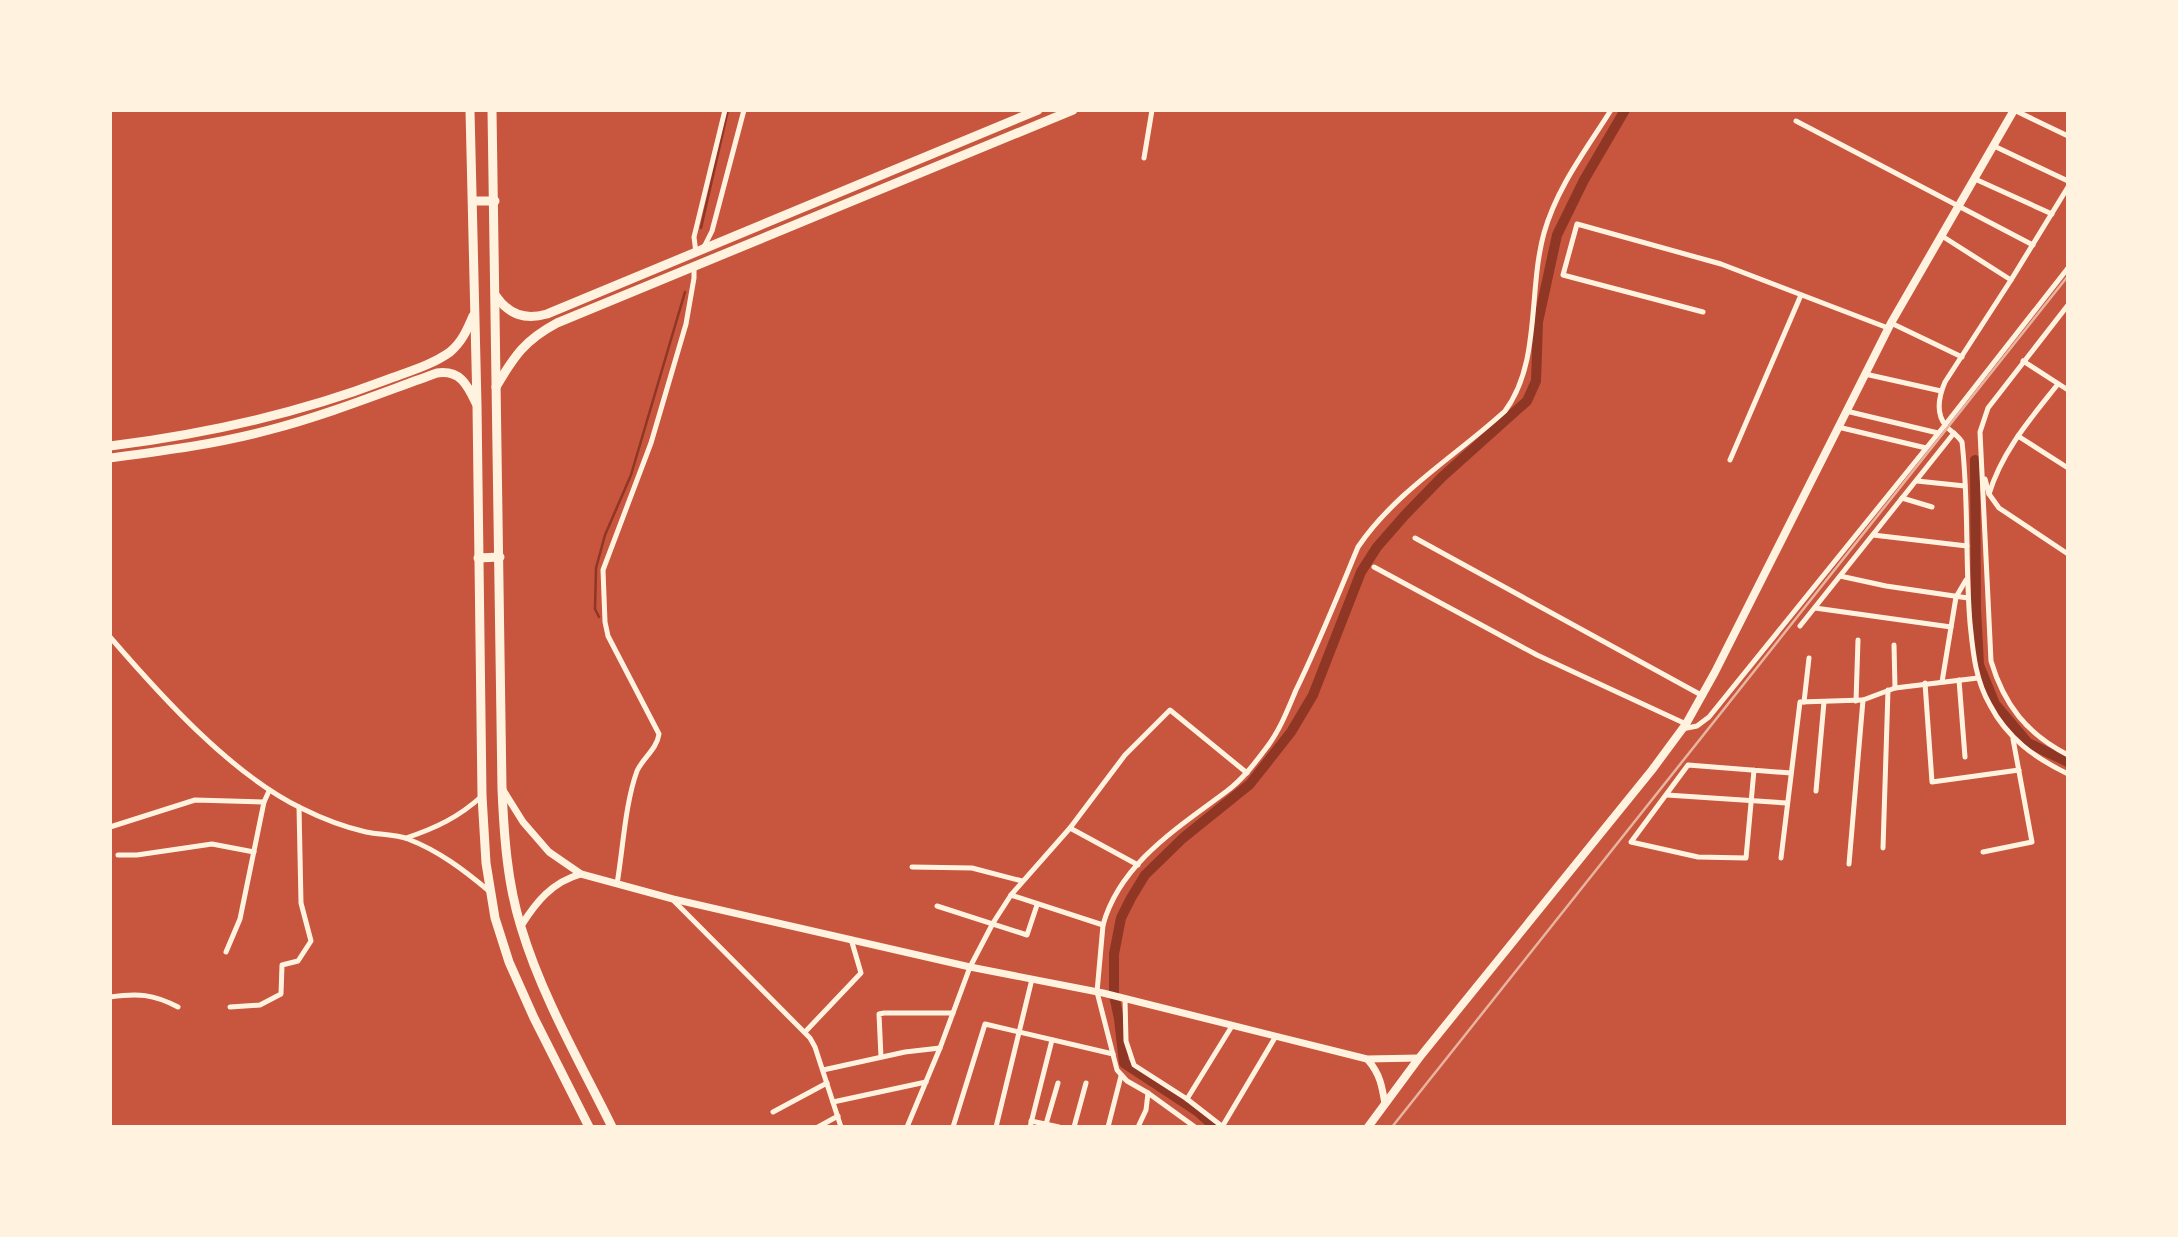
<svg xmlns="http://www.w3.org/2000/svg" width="2178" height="1237" font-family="Spectral,serif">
<rect width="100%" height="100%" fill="#c8553d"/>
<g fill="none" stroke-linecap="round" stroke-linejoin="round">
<g stroke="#8f3625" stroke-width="2.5">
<polyline points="701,228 728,110"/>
<polyline points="599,617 595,609 596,568 605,535 631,475 685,292"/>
</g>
<g stroke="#8f3625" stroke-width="10">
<polyline points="1975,460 1976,609 1979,665 1995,704 2028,743 2068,762"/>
<polyline points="1215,1127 1197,1111 1124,1063 1119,1019 1114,995 1114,954 1121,918 1131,898 1145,875 1183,838 1250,784 1291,732 1313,695 1361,572 1377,547 1405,515 1442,477 1527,401 1536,381 1538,322 1557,235 1584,180 1625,110"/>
</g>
<g stroke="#fff3e0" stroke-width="5">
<polyline points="725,110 694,237 696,253 705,245 712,231 744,110"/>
<polyline points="2014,110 2068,136"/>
<polyline points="1796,121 2033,245"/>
<polyline points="1994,146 2068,181"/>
<polyline points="1144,158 1152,110"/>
<polyline points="1975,179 2052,214"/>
<path d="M2068,187l-57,93 -66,102c-6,14 -10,31 1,44 5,6 12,9 16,16 7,60 3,121 8,181 3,29 5,56 20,82 17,33 45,53 78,69"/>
<polyline points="1942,236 2011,280"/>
<path d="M2068,305l-80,103 -8,24 11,229c13,44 36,73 77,94"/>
<polyline points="1703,312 1563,275 1577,224 1721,264 1888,328"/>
<polyline points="1891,323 1962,357"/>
<polyline points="2023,361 2068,390"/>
<polyline points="1865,374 1941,391"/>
<polyline points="1846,411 1938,433"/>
<polyline points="1838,427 1926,448"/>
<polyline points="2018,436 2068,468"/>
<polyline points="1730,460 1801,295"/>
<polyline points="1985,479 1989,494 1999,508 2068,554"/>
<polyline points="1917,481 1965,486"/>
<path d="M1989,494c13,-43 42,-76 69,-110"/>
<polyline points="1902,498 1932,507"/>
<polyline points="1873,535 1967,546"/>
<polyline points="1415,538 1703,696"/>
<polyline points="1374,567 1537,655 1686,724"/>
<polyline points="1840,576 1886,586 1968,598"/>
<polyline points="1815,608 1951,627"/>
<polyline points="1800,626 1954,433"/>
<path d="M110,637c51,59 121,137 191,171 20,10 43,19 65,24 14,3 29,2 42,7 31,12 56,31 81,52"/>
<polyline points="1894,645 1895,688"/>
<polyline points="1959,680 1965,757"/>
<polyline points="1942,682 1956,597 1966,580"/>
<polyline points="1925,683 1932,782 2019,770"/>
<polyline points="1856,701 1858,640"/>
<polyline points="1804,702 1809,658"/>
<polyline points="1682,729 1697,726 1709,717 1945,425 2068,268"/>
<polyline points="1754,770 1746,858 1698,857 1631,842 1688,765 1791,773"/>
<polyline points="1816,791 1824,702"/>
<polyline points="1667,795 1787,803"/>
<polyline points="110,827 195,800 264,802"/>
<polyline points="1070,828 1138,865"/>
<path d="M406,838c30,-10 53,-21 76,-42"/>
<polyline points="1883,848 1888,690"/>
<polyline points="1983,852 2032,842 2013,739"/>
<polyline points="118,855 137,855 212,844 254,852"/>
<polyline points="1781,858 1800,702 1863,700"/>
<polyline points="1849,864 1863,700 1895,688 1978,678"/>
<polyline points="912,867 972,868 1022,881"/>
<path d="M617,884c6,-35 8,-80 20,-113 6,-13 20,-22 22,-37l-51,-98 -3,-14 -2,-52 48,-127 35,-119 8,-46v-11"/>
<polyline points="1011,895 1070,828 1125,755 1170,710 1247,773"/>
<polyline points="674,901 810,1038 815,1047 841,1127"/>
<polyline points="937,906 1027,935 1037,905"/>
<polyline points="1103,925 1097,992 1117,1070 1127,1081 1148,1093 1195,1127"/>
<polyline points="226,952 240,919 264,802 269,791"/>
<path d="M110,997c28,-4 43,-3 68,10"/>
<polyline points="1125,999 1126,1041 1134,1065 1187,1099 1223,1127"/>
<polyline points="230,1007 260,1005 281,994 282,965 298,961 311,941 301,903 299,807"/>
<polyline points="805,1032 861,973 851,939"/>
<polyline points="881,1057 879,1014 884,1013 953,1013"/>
<polyline points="823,1070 905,1052 940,1048"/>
<polyline points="1187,1099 1232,1026"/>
<polyline points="833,1102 926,1082"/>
<polyline points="773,1112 827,1083"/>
<polyline points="1031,1121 1059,1127"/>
<polyline points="1046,1124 1058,1083"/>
<polyline points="818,1127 838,1116"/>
<path d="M907,1127l33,-79 30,-81 23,-44 18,-28 92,30c17,-62 76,-98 124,-134 16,-12 28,-28 40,-44 13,-17 21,-38 29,-57 23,-47 42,-95 62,-143 37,-55 99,-92 147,-136 36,-48 23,-121 39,-178 13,-46 42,-83 67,-123"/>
<polyline points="953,1127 985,1024 1113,1054"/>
<polyline points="996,1127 1032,979"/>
<polyline points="1030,1127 1052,1040"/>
<polyline points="1074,1127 1086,1083"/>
<polyline points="1108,1127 1121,1076"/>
<polyline points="1138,1127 1146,1110 1148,1093"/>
<polyline points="1222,1127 1276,1036"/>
</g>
<g stroke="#fff3e0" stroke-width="7">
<polyline points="503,790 523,822 549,852 581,874 673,899 970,967 1103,993 1367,1059 1419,1058"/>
<path d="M521,926c15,-24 31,-44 60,-52"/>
<path d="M1368,1060c12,14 14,26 17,44"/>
</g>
<polyline stroke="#fff3e0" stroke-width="8" points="1368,1127 1419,1058 1652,770 1686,724 1715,672 1891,323 2014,110"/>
<g stroke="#fff3e0" stroke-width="9">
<path d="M496,296c13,19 29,24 51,18l491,-204"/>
<path d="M496,387c18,-31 29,-47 61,-64l516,-213"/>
</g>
<g stroke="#fff3e0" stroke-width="9">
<polyline points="470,110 477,405 482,796 486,863 495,918 509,962 534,1018 589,1127"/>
<path d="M492,110l10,679c2,46 5,93 19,138 21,70 59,135 91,200"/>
<polyline points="473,201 495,201"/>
<path d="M110,446c95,-12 187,-32 276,-66 21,-8 46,-15 64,-28 12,-10 17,-22 23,-36"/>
<path d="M110,458c53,-7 107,-14 159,-28 58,-15 112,-37 168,-57 23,-3 30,11 39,30"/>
<polyline points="478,558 500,557"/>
</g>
<polyline stroke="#e9b49f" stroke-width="2.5" points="1392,1127 2068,276"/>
</g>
<rect width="2178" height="1237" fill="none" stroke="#fff3e0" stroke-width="224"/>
</svg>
